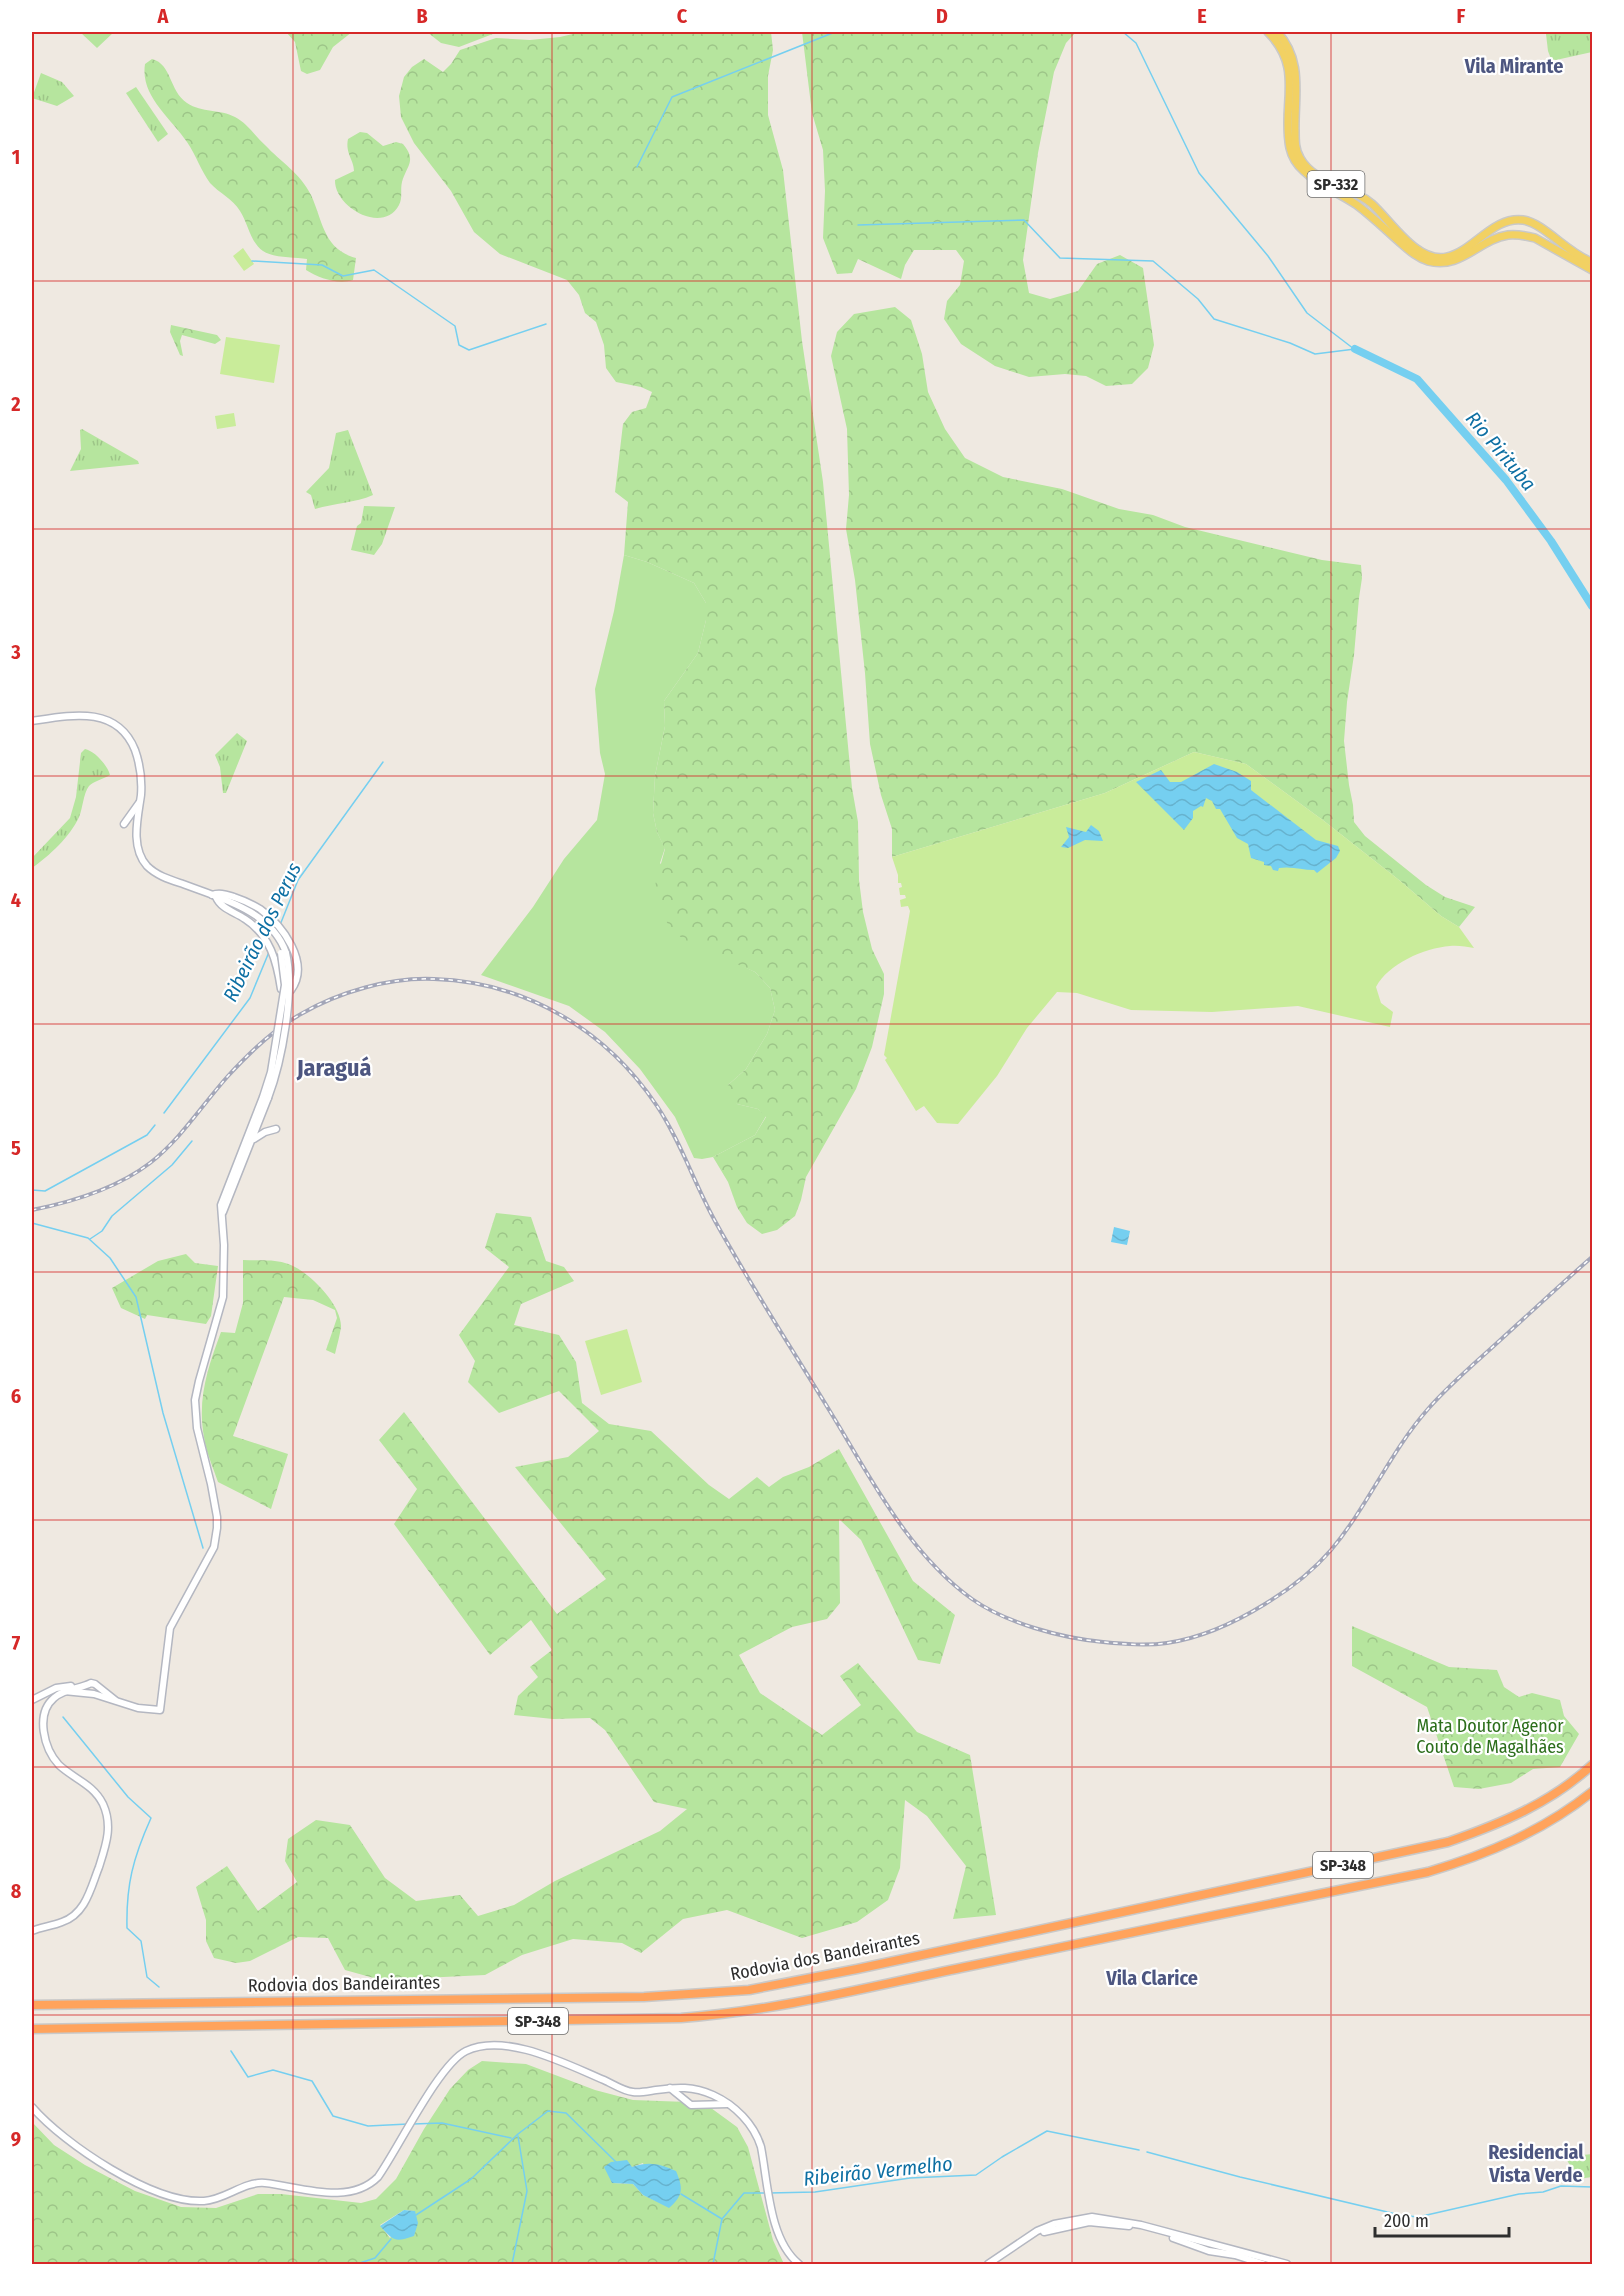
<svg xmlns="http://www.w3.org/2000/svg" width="1624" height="2296" font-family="'Fira Sans Condensed',sans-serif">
<defs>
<pattern id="forest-crowns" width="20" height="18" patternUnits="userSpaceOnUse" patternTransform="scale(1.5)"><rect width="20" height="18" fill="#b6e59e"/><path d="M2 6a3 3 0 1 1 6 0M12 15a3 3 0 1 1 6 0" fill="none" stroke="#9dc588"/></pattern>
<pattern id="park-tufts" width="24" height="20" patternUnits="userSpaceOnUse" patternTransform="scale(1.5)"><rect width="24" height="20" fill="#b6e59e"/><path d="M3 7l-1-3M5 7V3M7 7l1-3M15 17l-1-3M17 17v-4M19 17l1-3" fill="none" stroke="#9dc588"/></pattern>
<pattern id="water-waves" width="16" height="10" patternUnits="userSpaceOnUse" patternTransform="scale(1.5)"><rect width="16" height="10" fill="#75cff0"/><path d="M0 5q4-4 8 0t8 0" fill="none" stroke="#66b2ce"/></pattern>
</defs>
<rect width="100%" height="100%" fill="#efe9e1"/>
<polygon fill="#b6e59e" points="624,555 647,562 694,583 706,603 706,620 698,653 664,701 665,726 655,776 653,813 657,832 665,848 660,863 732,961 755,972 770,988 775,1010 767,1034 746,1069 728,1085 737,1104 758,1109 766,1116 755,1135 713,1157 702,1159 694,1158 675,1117 640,1069 605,1032 569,1006 481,975 533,907 564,859 597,820 605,774 600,753 595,689 614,611"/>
<g fill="url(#forest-crowns)" fill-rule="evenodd">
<polygon points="286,32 285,32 352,32 333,47 320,70 307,74 301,71 295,42"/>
<polygon points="427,32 498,32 459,47 441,43"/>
<polygon points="581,32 771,32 773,50 768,76 768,115 783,170 802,341 823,482 852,788 858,822 859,880 863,912 872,949 884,974 884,994 872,1047 856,1089 806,1177 801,1200 795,1216 777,1230 762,1234 747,1223 737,1207 728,1182 713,1157 755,1135 766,1117 758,1109 737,1104 723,1096 728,1085 746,1069 767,1034 775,1010 770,988 755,972 686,942 669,926 656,903 654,889 665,849 657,832 653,813 655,776 665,726 664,701 698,653 706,620 706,603 694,583 647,562 624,555 628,502 615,492 623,424 632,412 646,408 652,392 641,387 616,382 606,368 604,345 596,322 585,313 579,295 567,280 500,254 474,232 451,191 414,143 401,117 399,96 404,77 412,67 424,59 443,72 451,64 460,50 496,38 530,40 560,37"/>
<polygon points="802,32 1076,32 1066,43 1054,72 1038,153 1023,260 1029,293 1050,299 1078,291 1097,264 1120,255 1143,268 1154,345 1148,368 1132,384 1106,386 1086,376 1065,374 1029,377 995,366 961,344 944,319 947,301 960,285 964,261 956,250 914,250 905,265 901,279 858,259 852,273 837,274 823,238 825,191 823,150 812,113"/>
<path d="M152,59c20,5 17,32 35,44 15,10 33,6 48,14 12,6 20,19 30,28 16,17 35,28 46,50 12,26 12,54 45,63l-3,22c-15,5 -34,-2 -47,-10l1,-11c-13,-2 -34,-1 -44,-8 -13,-9 -15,-28 -23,-40 -7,-12 -21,-18 -30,-28 -9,-12 -14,-28 -23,-41 -16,-24 -47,-46 -42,-78z"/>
<path d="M360,132l7,1 16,13 13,-4 7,2c14,17 4,21 -1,38 -2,8 1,16 -3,23 -16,30 -65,2 -64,-25l19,-9c0,-11 -9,-18 -6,-32z"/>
<polygon points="895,307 911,320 922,354 928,392 945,429 965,458 1003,477 1062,489 1119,509 1153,515 1185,527 1322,560 1361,565 1362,578 1359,598 1354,655 1347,702 1344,741 1349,785 1353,805 1354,822 1365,836 1426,885 1445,897 1475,907 1459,927 1441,916 1399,880 1324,821 1246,764 1194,752 1105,793 892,857 892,829 881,795 870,744 865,673 855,580 846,529 849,495 847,429 831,356 837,332 854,314"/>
<polygon points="171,325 217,335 221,340 215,344 182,335 180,341 183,356 180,355 170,332"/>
<polygon points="496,1213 531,1217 546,1261 564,1267 574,1281 521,1304 514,1325 559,1335 576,1362 582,1403 609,1424 651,1431 709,1485 729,1499 757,1477 769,1487 783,1477 809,1467 839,1449 913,1581 955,1615 940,1664 918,1660 861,1540 839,1519 840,1603 827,1619 792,1627 739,1655 760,1693 822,1735 861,1705 840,1676 858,1663 917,1732 970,1755 996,1915 953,1919 966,1866 927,1816 905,1800 900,1868 888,1900 857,1922 802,1938 727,1910 683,1919 641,1953 622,1943 573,1939 522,1955 485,1975 381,1980 345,1970 328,1938 298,1937 250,1961 236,1963 214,1958 206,1941 206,1920 196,1887 227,1866 258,1911 297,1882 285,1861 288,1839 316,1820 350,1825 385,1878 416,1901 460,1895 478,1916 514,1905 555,1881 660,1831 687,1809 654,1802 605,1730 590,1718 553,1719 514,1715 518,1696 538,1677 530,1667 552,1650 531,1620 490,1655 394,1524 417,1489 379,1440 404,1412 557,1614 606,1579 515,1467 568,1457 599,1431 559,1391 499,1413 468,1382 475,1361 459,1335 509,1267 485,1248"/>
<polygon points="186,1254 195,1263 218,1266 211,1316 206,1324 147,1315 145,1319 121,1308 112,1288 158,1261"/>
<path d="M243,1260c13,1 29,-1 42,3 21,5 57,41 56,64 -1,8 -4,18 -6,27l-9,-4 11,-32 -2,-8 -22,-10 -29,-3 -51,139 55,18 -17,55 -53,-27c-5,-15 -12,-30 -14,-45 -7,-38 4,-70 17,-105l14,1 8,-30z"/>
<polygon points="1352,1626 1449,1667 1497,1670 1504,1687 1519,1697 1532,1693 1560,1700 1564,1716 1579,1734 1560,1767 1533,1769 1511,1783 1479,1789 1454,1787 1427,1707 1352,1666"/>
<path d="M482,2061l44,3 69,26 38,10 54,2 24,6 26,19 11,20 25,93 11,24h-752v-142l22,23 31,20 50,26 46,16 35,1 42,-14h23l80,9 15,-4 20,-20 28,-50 26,-40 18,-19zM643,2163l13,38 -13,-6 -10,-11 -21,-1 20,-16zM404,2210l11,1 -25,27 -10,-13z"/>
</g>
<g fill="url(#park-tufts)">
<polygon points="80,32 114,32 97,48"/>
<polygon points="1562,32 1592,32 1592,52 1556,60 1551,59 1548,51 1546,34"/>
<polygon points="41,73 62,82 74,96 57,106 32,98"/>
<polygon points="136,87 168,134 158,142 126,93"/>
<polygon points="82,429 138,461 139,464 70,471 81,449 80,430"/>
<path d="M348,430l25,65c-18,8 -38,8 -58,14l-4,-14 -5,-3 23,-24 7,-35z"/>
<polygon points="364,506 395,507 382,544 374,555 351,550 357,526 361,523"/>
<polygon points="237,733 247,741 226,793 223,793 220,767 215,755"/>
<path d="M85,749c10,2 23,17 25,26 -7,4 -16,6 -21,11 -6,8 -6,22 -10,31 -9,20 -30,39 -47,51v-10l38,-40 6,-21 5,-44z"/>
<polygon points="1592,2154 1592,2177 1578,2179 1565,2157"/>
</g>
<g fill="#c9ec9a">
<polygon points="243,248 254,264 244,271 233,256"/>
<polygon points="226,337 280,345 274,383 220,374"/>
<polygon points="234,413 236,426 217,429 215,416"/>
<path d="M1194,752l52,12 78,57 75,59 42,36 18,11 15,21c-7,-1 -16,-3 -24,-2 -26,2 -62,18 -74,41l5,16 12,9 -3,15 -92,-21 -86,6 -81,-2 -54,-17 -20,-1 -30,36 -30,48 -39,48 -21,-1 -13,-17 -8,5 -31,-51 2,-2 -3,-3 26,-144 -2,-5 -7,1 -1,-7 6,-2 -1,-3h-5l-1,-7 3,-1 -1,-4h-3v-8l-6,-18 213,-64z"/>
<polygon points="627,1329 642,1382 601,1395 585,1341"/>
</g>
<g fill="url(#water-waves)">
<path d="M1214,764l23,8 14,9v9l65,50 22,6 2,5 -4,7 -19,15 -3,-3c-12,0 -22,-4 -35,-2l-1,3 -5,-1 -2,-4 -7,-1v-3l-13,-4 -3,-14 -11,-6 -17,-29h-4l-4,-8 -6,-3 -3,9 -2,-1 -8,5v7l-9,12 -48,-48 25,-12 9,12h11z"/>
<polygon points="1091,825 1099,831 1103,841 1085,840 1068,848 1061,847 1069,837 1066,827 1086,832"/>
<polygon points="1114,1227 1130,1231 1127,1245 1111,1242"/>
<path d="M627,2160l5,7c17,-6 28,-3 44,4 7,17 8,24 -7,37l-26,-13 -10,-11 -21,-1 -8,-16 7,-5z"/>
<path d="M404,2210l11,1 3,12 -4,13c-20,7 -21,4 -34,-10z"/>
</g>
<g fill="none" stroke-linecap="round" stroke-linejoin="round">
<g stroke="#75cff0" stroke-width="1.5">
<polyline points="1123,32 1136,43 1199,173 1268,256 1307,313 1354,349"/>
<polyline points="637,167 672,97 835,32"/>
<polyline points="858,225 1024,220 1060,258 1153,261 1198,299 1214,319 1290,343 1315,354 1355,349"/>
<polyline points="252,261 322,265 343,276 374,270 455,326 459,345 469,350 546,324"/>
<polyline points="280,925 298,880 383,762"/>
<polyline points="164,1113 250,998 269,952"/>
<polyline points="32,1190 45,1191 147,1135 155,1125"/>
<polyline points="32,1223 88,1238 110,1258 136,1297 163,1413 203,1548"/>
<polyline points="90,1239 102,1231 112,1216 172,1165 192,1141"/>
<path d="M63,1717l65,80 23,21c-18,40 -25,67 -24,110l14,13 6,36 12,10"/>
<polyline points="231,2051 248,2077 273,2070 312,2081 333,2116 368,2126 408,2124"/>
<polyline points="413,2124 442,2123 511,2138"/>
<polyline points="1147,2152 1240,2177 1400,2215 1418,2217 1519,2194 1543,2192 1561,2186 1592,2187"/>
<polyline points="769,2193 815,2192 910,2178 976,2175 1002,2157 1047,2131 1139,2150"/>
<polyline points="681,2194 722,2219 744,2193 765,2193"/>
<polyline points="416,2215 471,2179 518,2134 548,2111 566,2113 616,2162"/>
<polyline points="357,2264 375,2258 391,2239"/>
<polyline points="512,2264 527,2191 518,2136"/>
<polyline points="713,2264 722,2219"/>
</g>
<polyline stroke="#75cff0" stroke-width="8" points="1355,349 1417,379 1506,480 1551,541 1592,606"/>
<defs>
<g id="secondary">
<path d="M32,721c39,-6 85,-16 103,29 5,14 7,31 6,45 -3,22 -11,52 6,71 10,10 24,14 36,18 37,14 89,27 103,69"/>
<polyline points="124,824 139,803"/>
<path d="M212,895c8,-3 15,0 22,2 9,3 18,7 26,12 22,16 51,54 31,81l-5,1 -5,-2c-4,-27 -11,-54 -36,-70 -10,-7 -24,-10 -29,-22"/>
<polyline points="254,1139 265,1132 276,1129"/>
<polyline points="223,1212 268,1098"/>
<polyline points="64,1691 94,1694 138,1708 160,1710 170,1628 214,1547 217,1528 217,1517 211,1484 197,1428 195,1400 199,1381 223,1297 224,1245 221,1205 263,1097"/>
<polyline points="32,1700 56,1688 71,1686"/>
<path d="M32,1931c9,-4 20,-5 30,-9 24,-8 29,-35 37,-55 7,-22 14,-41 4,-63 -10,-20 -29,-25 -44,-39 -15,-16 -24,-51 -5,-67 11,-10 26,-9 37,-15l4,1 20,16"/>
<polyline points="670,2088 691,2105 728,2104"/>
<path d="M32,2107c32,37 121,97 172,94 21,-1 40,-20 61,-18 36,4 84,23 113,-6 20,-28 61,-113 88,-126 39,-19 100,13 138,29 9,4 19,11 29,12 7,1 16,-1 23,-2 21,-3 37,-4 57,5 22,10 41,29 48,52 7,36 8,93 38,117"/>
<polyline points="1044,2232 1089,2222 1129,2226"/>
<polyline points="1173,2238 1209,2251 1235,2255 1263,2264"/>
<polyline points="988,2264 1037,2231 1054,2224 1092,2217 1141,2225 1287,2264"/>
</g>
<g id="primary">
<path d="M1268,32c37,37 13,72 22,116 2,9 7,17 14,23 15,15 36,22 53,34 16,12 30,26 45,39 8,7 16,14 26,17 33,9 51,-22 80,-26 9,-1 19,1 27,3l57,32"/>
<path d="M1277,32c27,29 17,64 18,99 0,10 0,19 5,27 14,26 51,27 72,46 19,17 45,60 75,53 27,-6 46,-41 76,-37 21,3 45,34 69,42"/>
</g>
<g id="motorway">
<path d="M32,2005l612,-8 105,-7 108,-21 591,-127c52,-18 103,-39 144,-77"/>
<path d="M32,2029l649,-11c101,-8 191,-32 289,-52 153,-32 305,-63 458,-94 60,-18 115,-41 164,-80"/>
</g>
</defs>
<use href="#secondary" stroke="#b4b7c1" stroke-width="9"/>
<use href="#primary" stroke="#c9c9c9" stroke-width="10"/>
<use href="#motorway" stroke="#c9c9c9" stroke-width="11"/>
<use href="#secondary" stroke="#fff" stroke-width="6"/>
<use href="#primary" stroke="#f2d163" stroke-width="7"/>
<use href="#motorway" stroke="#ffa35c" stroke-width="8"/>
<defs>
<path id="rail" d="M32,1210c40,-8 84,-21 118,-47 31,-24 52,-58 78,-87 21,-23 46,-47 73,-62 38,-22 89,-37 133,-35 92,3 172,51 223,127 24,36 37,77 58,115 36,65 77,128 116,192 40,65 77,140 141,186 34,24 89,39 131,43 21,2 43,4 64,1 34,-5 69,-21 98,-39 25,-15 47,-32 66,-54 37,-44 59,-98 97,-141 21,-24 46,-45 69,-66 32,-29 63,-58 95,-86"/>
</defs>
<use href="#rail" stroke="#a3a6b8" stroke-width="4"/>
<use href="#rail" stroke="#fff" stroke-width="1.5" stroke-dasharray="4.5" stroke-linecap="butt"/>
<defs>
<g id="secondary-bridge">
<polyline points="263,1097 271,1072 285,985 281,953"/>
<path d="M268,1098c14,-37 27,-107 18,-145"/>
</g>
</defs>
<use href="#secondary-bridge" stroke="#b4b7c1" stroke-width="9" stroke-linecap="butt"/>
<use href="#secondary-bridge" stroke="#fff" stroke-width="6"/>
</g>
<path fill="none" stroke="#d62828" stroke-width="1.5" stroke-opacity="0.55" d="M293,32v2232M552,32v2232M812,32v2232M1072,32v2232M1331,32v2232M32,281h1560M32,529h1560M32,776h1560M32,1024h1560M32,1272h1560M32,1520h1560M32,1767h1560M32,2015h1560"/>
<g text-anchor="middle" stroke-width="4.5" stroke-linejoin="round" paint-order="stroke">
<g fill="#fff" stroke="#6d6d6d" stroke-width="1.5">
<rect x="1307.5" y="171" width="57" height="26" rx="4.5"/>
<rect x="1313" y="1852" width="60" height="26" rx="4.5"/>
<rect x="508" y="2008" width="60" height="26" rx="4.5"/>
</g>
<g font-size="16" font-weight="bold" fill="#2e2e2e">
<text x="1336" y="190">SP-332</text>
<text x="1343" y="1871">SP-348</text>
<text x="538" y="2027">SP-348</text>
</g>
<g font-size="18" fill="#2c6e1b" stroke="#fff">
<text x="1490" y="1732">Mata Doutor Agenor<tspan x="1490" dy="21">Couto de Magalhães</tspan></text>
</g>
<g font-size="18" fill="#2e2e2e" stroke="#fff">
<text transform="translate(825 1956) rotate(-11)" y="6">Rodovia dos Bandeirantes</text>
<text transform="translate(344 1984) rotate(-1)" y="6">Rodovia dos Bandeirantes</text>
</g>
<g font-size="20" font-weight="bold" fill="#4d5680" stroke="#fff">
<text x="1514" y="73">Vila Mirante</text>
<text x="1152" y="1985">Vila Clarice</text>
<text x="1536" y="2159">Residencial<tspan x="1536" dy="23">Vista Verde</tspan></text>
</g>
<g font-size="20" font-style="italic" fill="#0d6fa3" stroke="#fff">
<text transform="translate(1501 451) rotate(50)" y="7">Rio Pirituba</text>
<text transform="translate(262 932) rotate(-64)" y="7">Ribeirão dos Perus</text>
<text transform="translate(878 2171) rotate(-6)" y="7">Ribeirão Vermelho</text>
</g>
<g font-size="24" font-weight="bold" fill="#4d5680" stroke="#fff">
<text x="334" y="1076">Jaraguá</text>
</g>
</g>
<rect width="1624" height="2296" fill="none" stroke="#ffffff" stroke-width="66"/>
<path d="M1375 2227v9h134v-9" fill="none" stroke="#2e2e2e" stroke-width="3"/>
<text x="1384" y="2227" font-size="18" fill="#2e2e2e" stroke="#ffffff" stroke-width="4.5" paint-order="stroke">200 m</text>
<rect x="33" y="33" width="1558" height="2230" fill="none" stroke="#d62828" stroke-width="2"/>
<g font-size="20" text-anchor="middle" font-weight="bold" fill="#d62828">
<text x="163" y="23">A</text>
<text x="422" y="23">B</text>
<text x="682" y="23">C</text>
<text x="942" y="23">D</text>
<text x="1202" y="23">E</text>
<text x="1461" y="23">F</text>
<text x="16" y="164">1</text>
<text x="16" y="411">2</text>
<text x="16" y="659">3</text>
<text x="16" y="907">4</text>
<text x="16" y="1155">5</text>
<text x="16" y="1403">6</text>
<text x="16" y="1650">7</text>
<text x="16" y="1898">8</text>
<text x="16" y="2146">9</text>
</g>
</svg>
